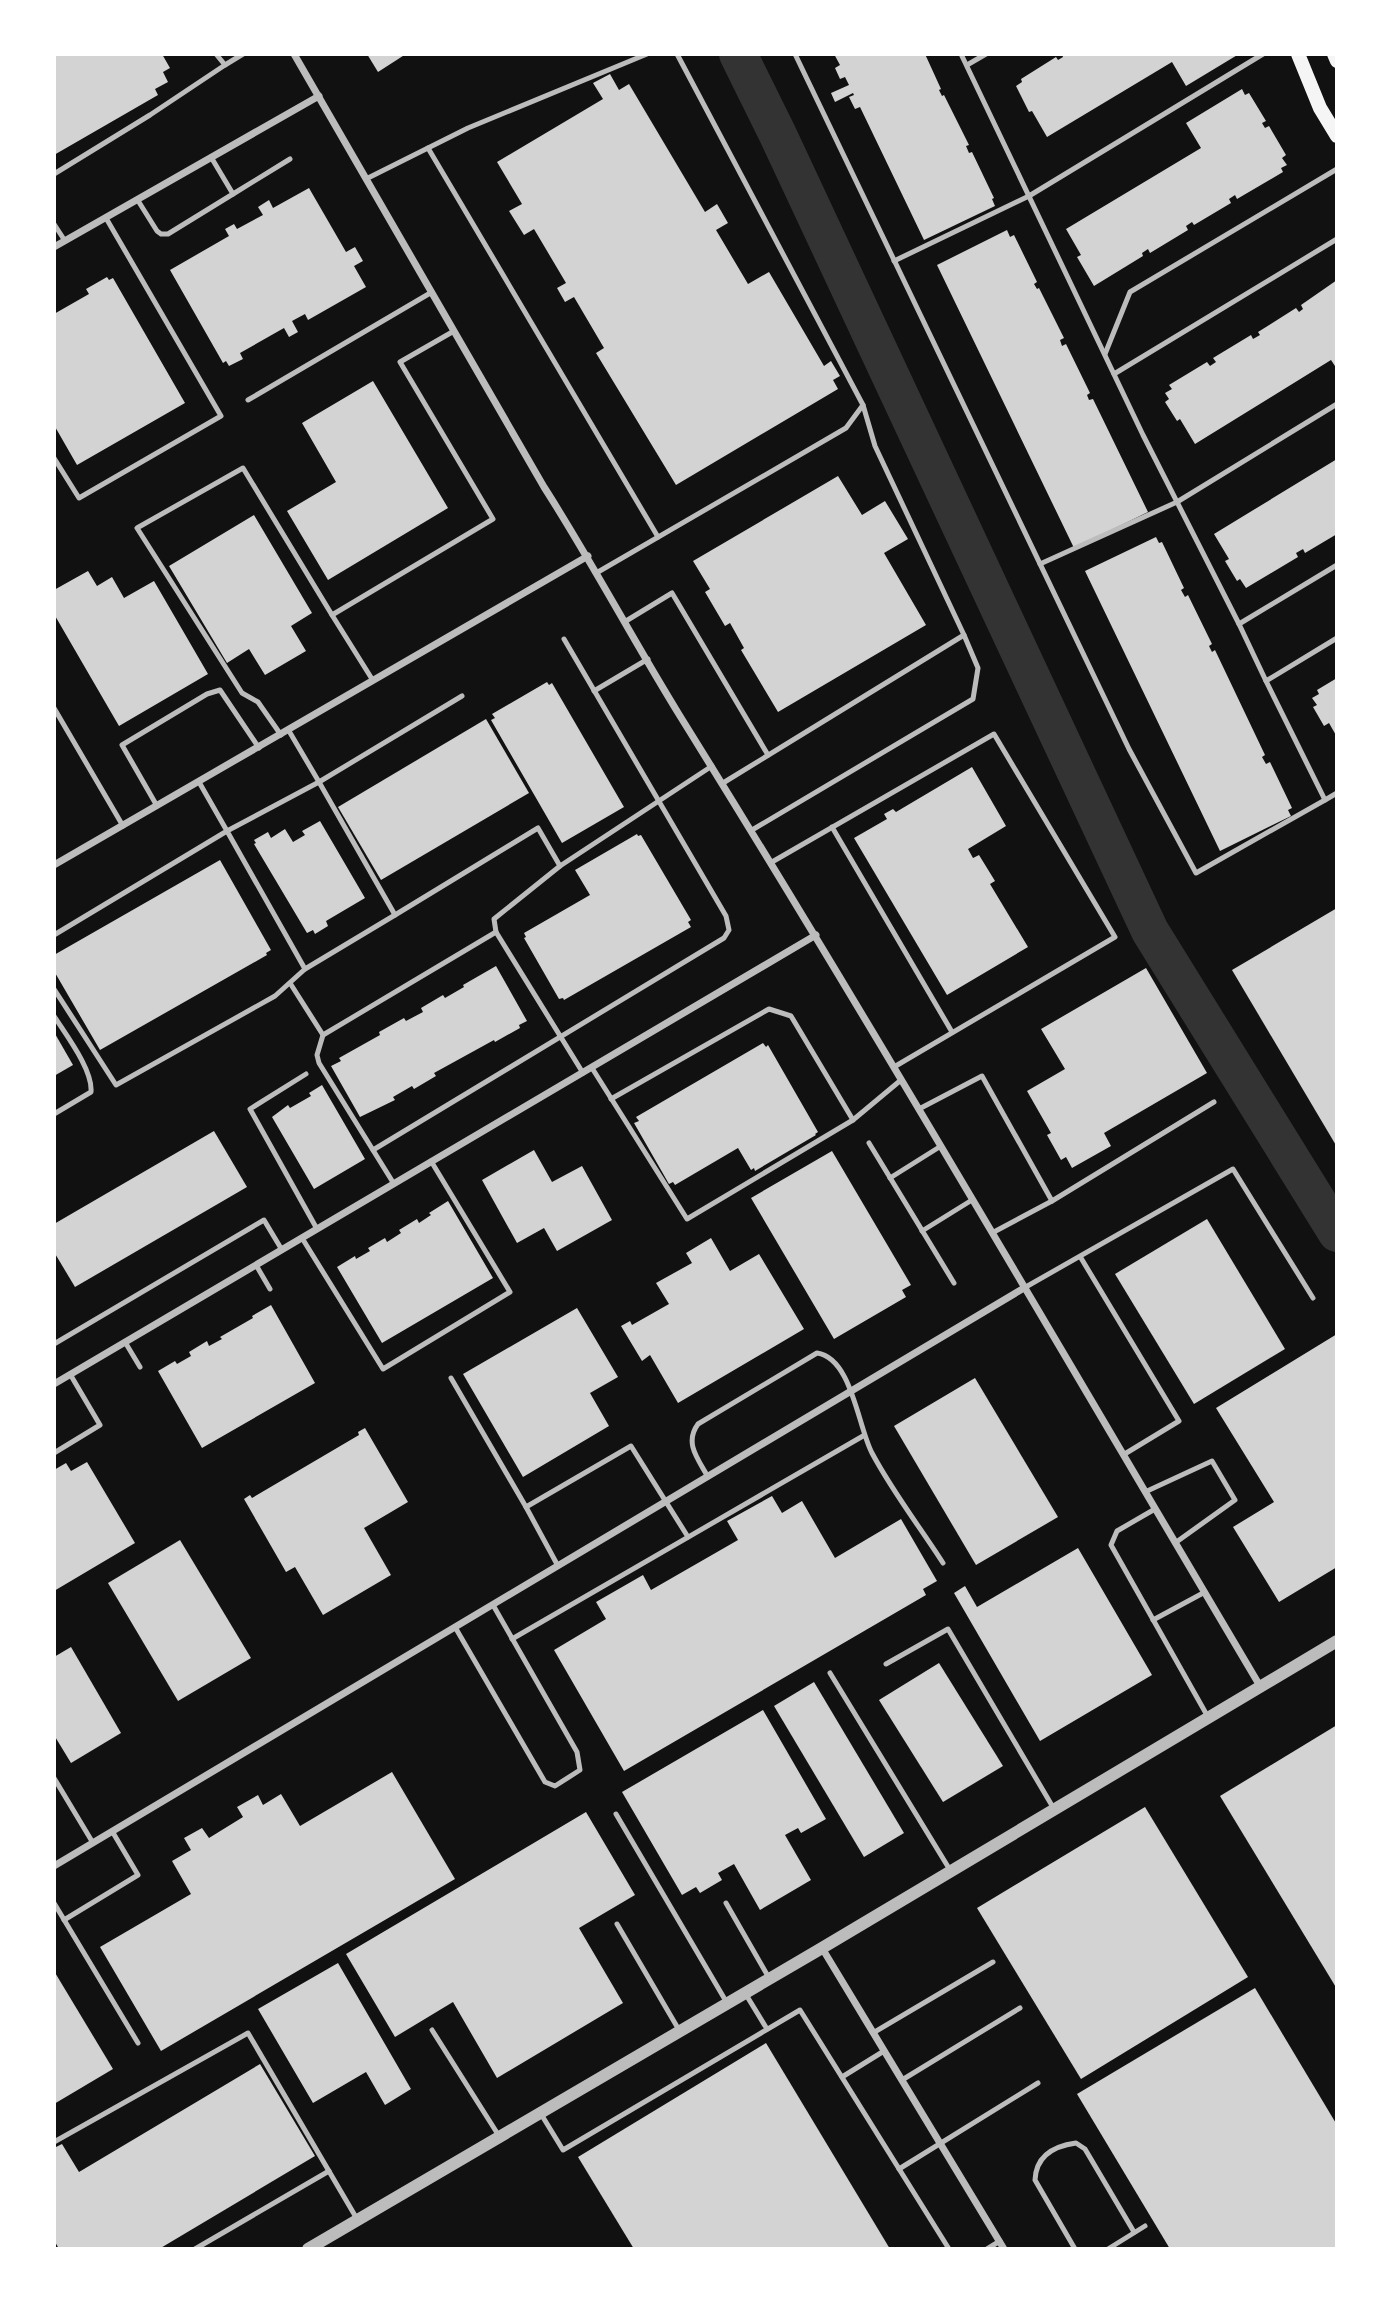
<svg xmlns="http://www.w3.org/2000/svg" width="1391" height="2303" font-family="'IBM Plex Sans',sans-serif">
<rect width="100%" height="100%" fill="#111"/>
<polygon fill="#333" points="732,54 743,54 778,135"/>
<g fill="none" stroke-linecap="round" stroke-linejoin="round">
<polyline stroke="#333" stroke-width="38" points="738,54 778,135 1150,931 1337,1233"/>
</g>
<g fill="#d3d3d3">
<polygon points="54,54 162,54 170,68 163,72 168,82 155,89 158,95 54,155"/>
<polygon points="367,54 406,54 378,72"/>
<polygon points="834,54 925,54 941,89 939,90 942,96 944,95 969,145 966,146 969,153 972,152 994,198 992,199 995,206 924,240 860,107 855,109 849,97 854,95 853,93 835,102 831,93 849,85 845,77 840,79 835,68 840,65"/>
<polygon points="1062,54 1239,54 1186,86 1172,62 1047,137 1032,111 1029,112 1016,86 1022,82 1021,79 1056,57 1058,60 1063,57"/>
<polygon points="610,74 619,90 629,84 705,212 717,204 728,223 716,230 748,284 769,272 824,366 831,361 840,376 833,380 838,389 676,485 596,353 604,348 574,297 565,302 557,288 566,283 534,229 524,235 509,211 522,204 497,162 603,99 593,83"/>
<polygon points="1242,89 1245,95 1249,93 1266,121 1262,123 1265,128 1269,126 1286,155 1282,158 1287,165 1281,168 1283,172 1237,199 1235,195 1229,199 1231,203 1194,225 1192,222 1186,226 1188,230 1150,253 1148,249 1142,253 1143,256 1094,286 1077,257 1081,255 1066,229 1201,148 1186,123"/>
<polygon points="309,188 346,252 355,247 363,261 354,266 366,287 308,320 305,314 292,321 298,332 289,337 284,328 240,353 243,359 229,366 226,361 223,363 170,270 229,236 225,229 234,224 237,229 263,215 258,207 269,200 273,208"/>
<polygon points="1007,230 1010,237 1014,235 1037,282 1034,284 1037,289 1039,288 1064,338 1060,340 1062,346 1066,344 1090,393 1087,395 1089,400 1093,399 1148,512 1074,548 937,265"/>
<polygon points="107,277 109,280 113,278 185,403 77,465 54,425 54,314 89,294 86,289"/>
<polygon points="1337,280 1337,369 1331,360 1195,444 1180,419 1177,421 1165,402 1169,399 1165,393 1172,389 1169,385 1207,362 1210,366 1216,362 1213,358 1251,335 1253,339 1260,335 1258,332 1296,308 1299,312 1303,309 1301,305"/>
<polygon points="373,381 448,508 328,580 287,511 336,482 302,423"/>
<polygon points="1337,459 1337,534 1305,553 1303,549 1296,553 1298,557 1246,588 1240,579 1237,581 1225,561 1229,559 1214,534"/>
<polygon points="838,476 862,515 885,501 908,539 884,553 926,625 778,712 741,650 744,648 730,623 725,626 705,592 710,589 693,561"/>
<polygon points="254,515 312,613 291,626 306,651 265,675 249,649 227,663 169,566"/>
<polygon points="1156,537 1159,543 1162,542 1184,588 1181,590 1185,597 1188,595 1212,644 1209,646 1212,652 1215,650 1265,755 1262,757 1266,764 1270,762 1292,808 1288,810 1291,816 1220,851 1085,571"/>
<polygon points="88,571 97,586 112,577 124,598 154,581 208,674 119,726 54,614 54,590"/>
<polygon points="1337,678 1337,737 1329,723 1324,726 1313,707 1317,705 1312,698 1319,694 1317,690"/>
<polygon points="547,682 549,685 552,683 624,807 562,843 491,720 495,718 492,714"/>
<polygon points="486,719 529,793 381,880 338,807"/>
<polygon points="972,767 1006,826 968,849 973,858 979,855 995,881 990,884 1028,947 947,995 854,838 887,819 884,814 893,809 896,812"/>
<polygon points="320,821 365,898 326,921 328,926 315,934 313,930 307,933 254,844 256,843 254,840 268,832 271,838 285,829 293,842 305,835 302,831"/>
<polygon points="637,834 638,836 641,835 691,920 688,922 691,927 564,1000 563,998 559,999 524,938 526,937 524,933 590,895 575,870"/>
<polygon points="220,860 271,950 266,953 267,955 100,1050 54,971 54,955"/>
<polygon points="1337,908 1337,1147 1232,970"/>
<polygon points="496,966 527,1021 519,1025 520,1028 495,1042 494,1040 434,1073 436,1076 414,1089 412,1086 393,1097 395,1100 360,1117 331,1066 341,1061 339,1058 380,1035 379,1032 404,1018 406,1021 423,1012 421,1008 443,995 445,998 464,987 463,985"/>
<polygon points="1146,968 1207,1073 1104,1133 1111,1146 1072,1168 1066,1157 1061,1160 1047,1135 1051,1133 1027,1091 1065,1069 1041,1029"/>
<polygon points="54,1032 73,1065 54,1076"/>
<polygon points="763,1043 766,1047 768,1045 818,1132 815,1134 816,1135 755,1171 754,1168 751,1170 738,1148 675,1185 673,1182 669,1184 634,1123 639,1121 636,1117"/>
<polygon points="322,1085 365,1159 314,1189 272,1117 288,1105 290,1108 311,1096 309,1093"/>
<polygon points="214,1131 247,1187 75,1287 54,1252 54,1224"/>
<polygon points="534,1150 552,1182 582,1166 612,1220 557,1251 544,1228 517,1243 482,1180"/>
<polygon points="832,1151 911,1285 902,1290 906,1297 834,1339 751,1198"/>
<polygon points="448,1201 493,1278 382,1343 337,1267 355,1256 356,1259 370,1251 368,1248 385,1238 387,1242 401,1233 399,1230 417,1219 419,1223 431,1215 429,1213"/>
<polygon points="1207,1219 1285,1349 1194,1404 1115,1274"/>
<polygon points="711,1238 730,1271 759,1254 804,1329 678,1403 650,1355 642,1361 621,1326 630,1321 632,1325 669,1304 656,1283 692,1263 686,1253"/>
<polygon points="271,1305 315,1383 202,1448 158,1371 175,1361 177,1364 191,1356 189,1352 207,1341 209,1346 222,1339 220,1337 253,1318 252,1316"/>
<polygon points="577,1308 618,1377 590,1393 609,1426 523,1477 463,1374"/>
<polygon points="1337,1334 1337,1567 1279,1602 1233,1527 1274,1502 1216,1408"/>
<polygon points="975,1378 1058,1517 976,1565 894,1426"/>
<polygon points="365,1428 408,1502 364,1528 391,1575 323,1615 295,1567 286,1572 244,1499 250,1495 252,1498 359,1435 358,1432"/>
<polygon points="87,1462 135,1543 54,1591 54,1470 66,1463 71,1471"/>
<polygon points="772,1496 782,1513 802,1501 835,1558 901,1519 937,1581 923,1589 926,1595 624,1771 554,1650 606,1619 596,1602 643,1575 651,1590 738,1540 727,1521"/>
<polygon points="180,1540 251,1658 178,1701 108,1583"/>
<polygon points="1078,1548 1152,1675 1040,1741 954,1593 965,1586 977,1607"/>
<polygon points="71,1647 121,1733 71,1763 54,1735 54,1657"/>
<polygon points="939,1663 1003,1766 943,1802 879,1700"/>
<polygon points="814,1682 904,1833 864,1857 774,1706"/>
<polygon points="763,1710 826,1819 801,1833 798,1828 785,1835 811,1880 760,1910 734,1864 718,1873 722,1880 700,1893 696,1887 682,1895 622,1792"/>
<polygon points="1337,1725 1337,1989 1220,1796"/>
<polygon points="392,1772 455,1879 161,2051 100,1947 191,1894 172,1861 191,1850 184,1838 202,1828 209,1838 243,1817 237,1807 258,1795 263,1805 281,1794 300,1826"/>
<polygon points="1145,1807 1248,1977 1081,2079 977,1908"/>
<polygon points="586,1812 635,1895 579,1928 623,2003 497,2078 453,2002 395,2037 346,1954"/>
<polygon points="338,1963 411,2089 385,2105 366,2072 313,2103 258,2009"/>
<polygon points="54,1971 113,2069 54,2104"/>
<polygon points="1255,1988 1337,2125 1337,2249 1170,2249 1077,2094"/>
<polygon points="766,2043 890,2249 634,2249 578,2157"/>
<polygon points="260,2064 315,2156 159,2249 59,2249 54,2240 54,2148 62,2144 79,2172"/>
</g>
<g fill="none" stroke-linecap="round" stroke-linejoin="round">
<g stroke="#bcbcbc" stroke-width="5">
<polyline points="216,54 225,65 243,54"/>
<polyline points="795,54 1129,749 1196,873 1325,800"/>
<polyline points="961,54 1143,435 1239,624"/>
<polyline points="967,65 986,54"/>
<polyline points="428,148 658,537"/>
<polyline points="54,174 150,115 225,65"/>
<polyline points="366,179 468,128 647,54"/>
<polyline points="233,194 290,159"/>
<polyline points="137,199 157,231 161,234 168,234 233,194 211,157"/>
<polyline points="54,224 65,241"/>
<polyline points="894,261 1029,196 1263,54"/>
<polyline points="1105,354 1130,292 1337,169"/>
<polyline points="1114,374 1337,239"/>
<polyline points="248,400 432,292"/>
<polyline points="54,458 79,498 221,416 106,218"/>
<polyline points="1040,564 1177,502 1337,404"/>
<polyline points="1337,565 1239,624 1266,681 1337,638"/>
<polyline points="598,572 846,428 863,405 677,54"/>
<polyline points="626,621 672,593 768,755"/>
<polyline points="372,679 332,615 493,519 400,362 454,331"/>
<polyline points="1266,681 1325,800 1337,793"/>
<polyline points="594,691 648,659"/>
<polyline points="462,696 319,782 395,915 538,828 560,866 712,766"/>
<polyline points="54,708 123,826"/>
<polyline points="289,731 319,782 227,831 305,969 395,915"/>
<polyline points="281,735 258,702 242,693 137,528 243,468 332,615"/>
<polyline points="723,783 964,635 875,446 863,405"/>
<polyline points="157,806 122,745 207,694 220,690 259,748"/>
<polyline points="832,827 952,1032"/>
<polyline points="752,830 973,699 978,668 964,635"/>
<polyline points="772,862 994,734 1115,937 894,1067"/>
<polyline points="560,866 494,919 496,932 583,1073"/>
<polyline points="54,935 227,831 199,782"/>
<polyline points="290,983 323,1035"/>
<polyline points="54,989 116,1085 275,996 305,969"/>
<path d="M54,1016c12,19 39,54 37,76l-37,22"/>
<polyline points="592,1068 687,1219 853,1120 901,1080"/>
<polyline points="306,1074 250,1109 317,1229"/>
<polyline points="611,1099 769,1009 791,1016 853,1120"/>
<polyline points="919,1109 982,1076 1052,1201 992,1233"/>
<polyline points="869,1143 954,1283"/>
<polyline points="373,1150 724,938 729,930 726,916 564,639"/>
<polyline points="890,1178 941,1146"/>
<polyline points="394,1184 319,1063 317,1055 323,1035 496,932"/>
<polyline points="1052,1201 1214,1102"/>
<polyline points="922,1231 972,1200"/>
<polyline points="302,1238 383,1369 510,1292 431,1161"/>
<polyline points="1081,1258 1179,1421 1123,1455"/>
<polyline points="256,1265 270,1289"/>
<polyline points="1024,1288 1233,1169 1313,1298"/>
<polyline points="125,1342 140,1367"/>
<polyline points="54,1344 264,1220 282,1250"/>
<polyline points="451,1378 526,1507"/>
<polyline points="54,1453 100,1425 70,1374"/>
<path d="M708,1477c-10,-18 -24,-34 -10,-53l119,-71c35,5 41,74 55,100 20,38 48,74 71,110"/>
<polyline points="1145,1492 1212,1461 1235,1500 1175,1543"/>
<polyline points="1155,1509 1117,1531 1111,1545 1208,1717"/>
<polyline points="558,1566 526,1507 631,1446 688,1537"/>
<polyline points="1153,1620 1205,1592"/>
<polyline points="455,1627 545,1782 555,1786 580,1770 577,1752 493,1605"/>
<polyline points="512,1639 863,1436"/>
<polyline points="886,1664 948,1629 1054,1809"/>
<polyline points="830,1673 950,1870"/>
<polyline points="54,1778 93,1843"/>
<polyline points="616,1814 727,2003"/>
<polyline points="54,1903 138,2043"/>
<polyline points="726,1903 769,1978"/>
<polyline points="64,1920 138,1875 112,1831"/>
<polyline points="617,1924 679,2030"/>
<polyline points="745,1993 767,2029"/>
<polyline points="432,2030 499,2136"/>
<polyline points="873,2033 993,1962"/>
<polyline points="842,2077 884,2051"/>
<polyline points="902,2080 1020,2008"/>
<polyline points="541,2114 563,2150 800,2010 949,2249"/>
<polyline points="54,2142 248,2033 357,2219"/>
<polyline points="899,2169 1038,2083"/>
<polyline points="195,2249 329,2171"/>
<polyline points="987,2249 1000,2241"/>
<path d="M1075,2249l-40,-69c1,-24 19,-34 41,-37l9,6 49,83"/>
<polyline points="1108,2249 1145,2226"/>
</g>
<g stroke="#bcbcbc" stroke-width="7">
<path d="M294,54l250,433c48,75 89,153 136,229 199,320 388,646 580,970"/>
<polyline points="54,247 319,96"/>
<polyline points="54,865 588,556"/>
<polyline points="54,1384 816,935"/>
<polyline points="54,1866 1024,1288"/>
<polyline points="822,1948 1004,2249"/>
</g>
<polyline stroke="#bcbcbc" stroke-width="12" points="308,2249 822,1948 1337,1641"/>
<g stroke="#f5f5f5" stroke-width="14">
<polyline points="1298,54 1320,108 1337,136"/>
<polyline points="1334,54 1337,61"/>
</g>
</g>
<rect width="1391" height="2303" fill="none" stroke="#ffffff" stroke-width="112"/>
</svg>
